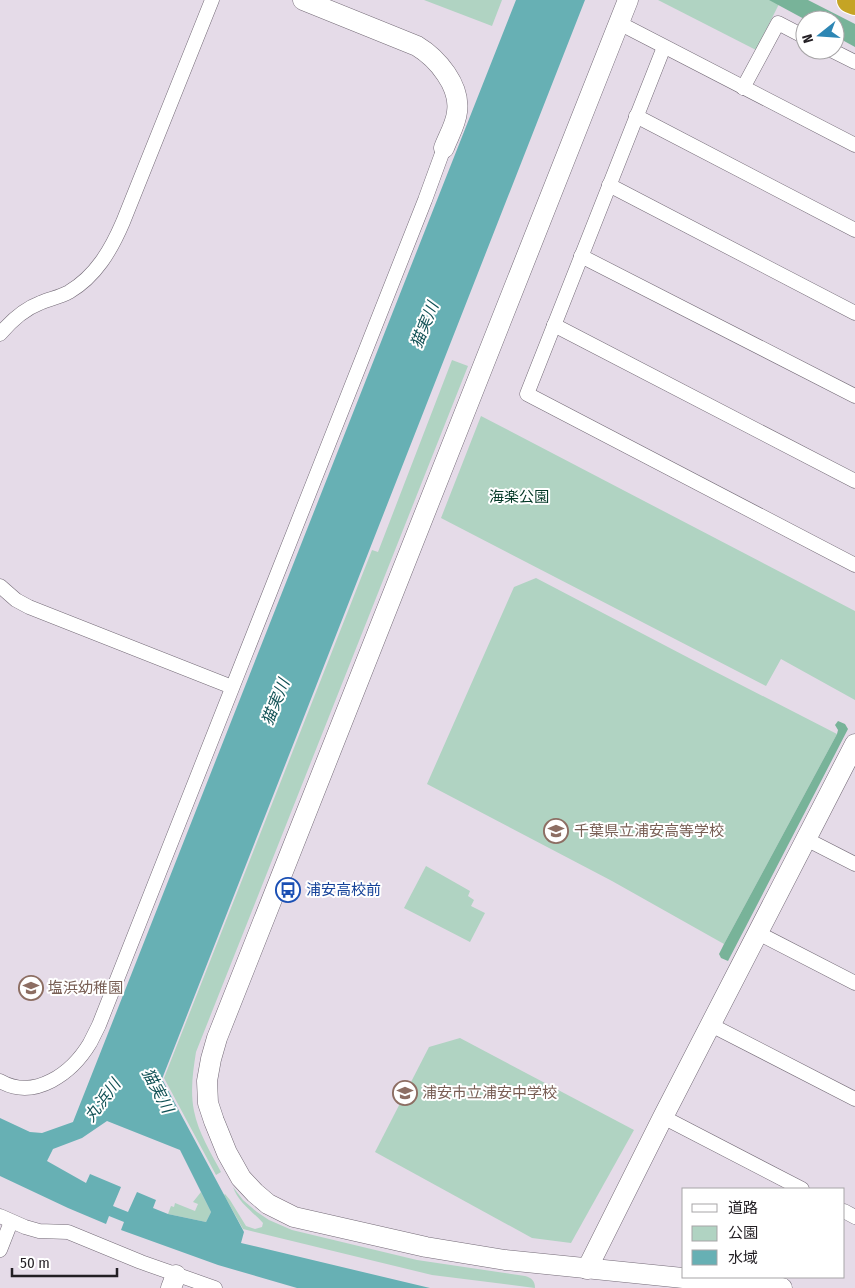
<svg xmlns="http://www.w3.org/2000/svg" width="855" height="1288" font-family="'Fira Sans Condensed','Noto Sans JP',sans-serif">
<rect width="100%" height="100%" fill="#e5dbe8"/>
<g fill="#b0d3c2">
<polygon points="424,0 502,0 492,26"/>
<polygon points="658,0 781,0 756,50"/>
<path d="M452,360l16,6 -272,686c-3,19 -6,39 -2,59 4,21 17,42 27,61l-5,3 -52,-97 208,-528 6,2z"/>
<polygon points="481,416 855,611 855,700 781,659 766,686 441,518"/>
<polygon points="536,578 710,669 837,734 724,944 612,881 427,784 514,587"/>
<polygon points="426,866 470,891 468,896 474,900 471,906 485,913 470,942 404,908"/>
<polygon points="460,1038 634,1130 571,1243 532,1238 375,1152 429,1047"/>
<path d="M233,1187l10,13 14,12 12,8 23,10 125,30 108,16c7,2 10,5 10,12l-103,-13 -189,-46 -19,-34 1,-1 5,6 16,26 9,3 7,-2 1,-4c-11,-12 -25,-21 -30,-36z"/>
<polygon points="201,1192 211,1212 206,1222 168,1214 171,1206 174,1207 175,1203 195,1211 198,1204 193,1202"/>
</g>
<g fill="#78b399">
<polygon points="769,0 808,0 855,24 855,47 835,36 835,20 806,20"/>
<polygon points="838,721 845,724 848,729 728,961 721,958 719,954 724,944 837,734 838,730 835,725"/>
</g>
<path fill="#67b0b4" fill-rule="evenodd" d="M516,0h69l-423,1079 82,153 -3,11 189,45h-133l-79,-23 -97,-35 3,-8 -15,-6 -3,8 -38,-16 -68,-32v-58l30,14 12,1 31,-11zM107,1121l73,29 31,62 -5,10 -38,-8 -15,-6 3,-8 -19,-8 -9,20 -15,-6 8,-19 -31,-13 -4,9 -39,-22 6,-12 29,-11z"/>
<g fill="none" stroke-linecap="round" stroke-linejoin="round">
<defs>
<g id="street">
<polyline points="619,23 855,145"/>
<polyline points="664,47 527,394 855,565"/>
<polyline points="831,50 855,62"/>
<polyline points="743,88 778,23 805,37"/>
<polyline points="636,116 855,230"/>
<polyline points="609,185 855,313"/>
<polyline points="581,256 855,396"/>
<polyline points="554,325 855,481"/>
<path d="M0,334c11,-13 24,-25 40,-31 9,-4 20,-6 29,-11 27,-16 42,-42 54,-70l89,-222"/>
<polyline points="0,586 16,600 29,607 232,687"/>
<polyline points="806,839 855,864"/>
<polyline points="758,933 855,983"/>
<polyline points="711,1025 855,1099"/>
<path d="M0,1081c35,20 72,-8 90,-38 3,-6 6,-12 9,-18l326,-825 19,-52"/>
<polyline points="663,1117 802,1189"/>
<polyline points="844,1211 855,1217"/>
<polyline points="0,1216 25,1227 39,1231 68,1232 141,1262 215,1288"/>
<polyline points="0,1250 11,1222"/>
</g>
<g id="secondary">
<path d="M303,0l114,46c20,12 44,40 40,66 -1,12 -9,25 -13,36"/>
<polyline points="628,0 217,1038 211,1059 207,1081 208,1103 214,1121 227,1153 241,1178 255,1193 268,1204 294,1217 426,1247 505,1260 782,1288"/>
<polyline points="587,1269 663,1117 855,744"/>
<polyline points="171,1288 176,1275"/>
</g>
<polyline id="highway" points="850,0 855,2"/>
</defs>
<use href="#street" stroke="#746b77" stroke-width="15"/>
<use href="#secondary" stroke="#746b77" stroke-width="21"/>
<use href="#highway" stroke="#fff" stroke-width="28"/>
<use href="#street" stroke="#fff" stroke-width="14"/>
<use href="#secondary" stroke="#fff" stroke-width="20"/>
<use href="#highway" stroke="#c5a425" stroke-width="26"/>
</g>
<defs>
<symbol id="school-ring" viewBox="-11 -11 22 22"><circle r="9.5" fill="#fff" stroke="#8d6e63" stroke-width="1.5"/><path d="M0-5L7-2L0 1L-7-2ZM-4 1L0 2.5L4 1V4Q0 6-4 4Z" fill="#8d6e63"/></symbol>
<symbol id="bus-ring" viewBox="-11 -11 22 22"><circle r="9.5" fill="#fff" stroke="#1a4fb4" stroke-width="1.5"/><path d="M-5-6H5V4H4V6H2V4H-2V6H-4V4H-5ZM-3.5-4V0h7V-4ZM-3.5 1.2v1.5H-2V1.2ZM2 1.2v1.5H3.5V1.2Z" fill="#1a4fb4"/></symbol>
</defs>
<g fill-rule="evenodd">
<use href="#school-ring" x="542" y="817" width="28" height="28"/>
<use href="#bus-ring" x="274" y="876" width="28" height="28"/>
<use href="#school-ring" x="17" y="974" width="28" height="28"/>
<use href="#school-ring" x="391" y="1079" width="28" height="28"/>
</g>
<g text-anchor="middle" stroke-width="4" stroke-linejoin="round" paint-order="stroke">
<g font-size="15" fill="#043927" stroke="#fff">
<text x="519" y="502">海楽公園</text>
</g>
<g font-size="15" fill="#785e54" stroke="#fff" text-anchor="start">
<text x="574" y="836">千葉県立浦安高等学校</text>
<text x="48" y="993">塩浜幼稚園</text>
<text x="422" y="1098">浦安市立浦安中学校</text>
</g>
<g font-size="15" fill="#164399" stroke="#fff" text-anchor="start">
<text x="306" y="895">浦安高校前</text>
</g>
<g font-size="16" font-style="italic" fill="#115155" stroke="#fff">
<text transform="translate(424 325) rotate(-68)" y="6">猫実川</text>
<text transform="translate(275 702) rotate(-68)" y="6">猫実川</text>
<text transform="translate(158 1090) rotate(62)" y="6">猫実川</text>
<text transform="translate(102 1100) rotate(-53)" y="6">丸浜川</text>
</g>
</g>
<rect x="682" y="1188" width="162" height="90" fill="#ffffff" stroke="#a7a5a7"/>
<rect x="692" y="1204" width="25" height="8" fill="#ffffff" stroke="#a7a5a7"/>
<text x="728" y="1213" font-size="15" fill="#231f24">道路</text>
<rect x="692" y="1226" width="25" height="15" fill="#b0d3c2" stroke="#a7a5a7"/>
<text x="728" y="1238" font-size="15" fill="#231f24">公園</text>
<rect x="692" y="1250" width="25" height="15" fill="#67b0b4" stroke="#a7a5a7"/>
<text x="728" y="1263" font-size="15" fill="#231f24">水域</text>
<g transform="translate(820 35) rotate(253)"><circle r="24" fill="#ffffff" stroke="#a7a5a7"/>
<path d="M0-4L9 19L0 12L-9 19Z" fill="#2d86b4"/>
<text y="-8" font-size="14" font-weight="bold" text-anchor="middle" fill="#231f24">N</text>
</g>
<path d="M12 1268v8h105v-8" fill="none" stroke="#231f24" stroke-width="2.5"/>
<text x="20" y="1268" font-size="15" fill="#231f24" stroke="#ffffff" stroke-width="4" paint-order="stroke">50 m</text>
</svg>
